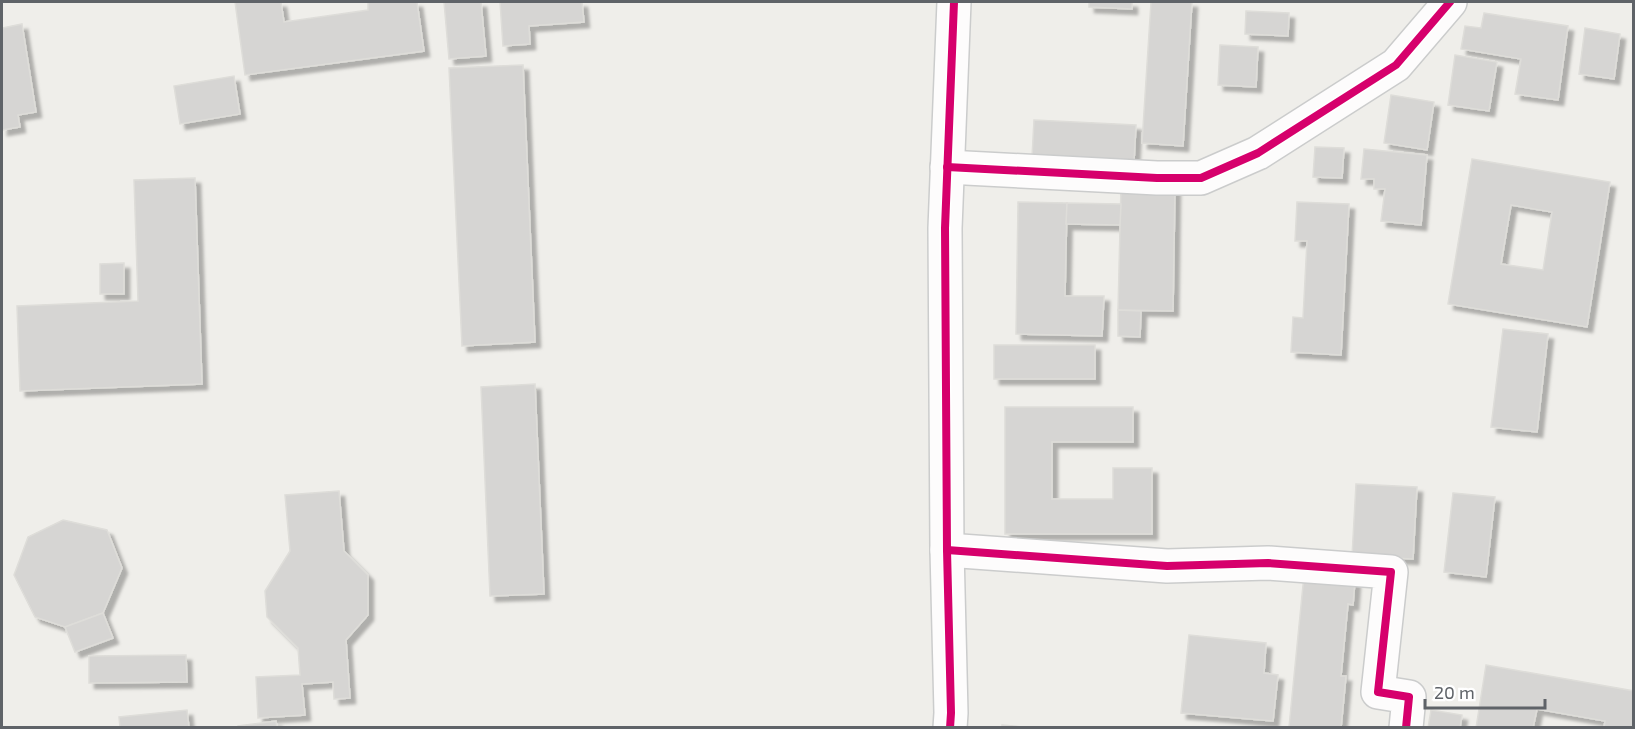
<svg xmlns="http://www.w3.org/2000/svg" width="1635" height="729" font-family="'Exo 2',sans-serif">
<defs>
<filter id="shadow"><feDropShadow dx="5.5" dy="5.5" stdDeviation="1.5" flood-color="#0004"/></filter>
</defs>
<rect width="100%" height="100%" fill="#efeeea"/>
<g fill="#d6d5d3" stroke="#deddd9" stroke-width="1.5" fill-rule="evenodd" filter="url(#shadow)">
<polygon points="235,2 281,2 284,22 368,10 368,2 417,2 424,51 245,75"/>
<polygon points="444,2 481,2 486,56 449,59"/>
<polygon points="500,2 582,2 584,22 529,26 530,44 503,46"/>
<polygon points="1089,2 1132,2 1132,9 1089,7"/>
<polygon points="1151,2 1192,2 1183,146 1142,143"/>
<polygon points="1246,11 1289,13 1288,36 1245,34"/>
<polygon points="1484,13 1568,26 1558,100 1515,94 1521,59 1461,49 1465,26 1481,28"/>
<polygon points="22,24 36,112 18,115 20,127 2,130 2,28"/>
<polygon points="1585,28 1620,34 1614,79 1579,74"/>
<polygon points="1220,45 1258,47 1256,87 1218,85"/>
<polygon points="1455,55 1497,62 1489,111 1448,105"/>
<polygon points="523,65 535,342 462,346 449,68"/>
<polygon points="234,76 240,114 180,124 174,86"/>
<polygon points="1391,95 1434,102 1427,150 1384,143"/>
<polygon points="1034,120 1136,125 1134,162 1032,157"/>
<polygon points="1315,147 1344,148 1342,178 1313,177"/>
<polygon points="1364,149 1427,155 1421,225 1381,221 1385,189 1374,189 1374,179 1361,179"/>
<path d="M1472,159l138,23 -23,145 -139,-23zM1511,205l41,7 -9,58 -42,-6z"/>
<polygon points="195,178 202,384 20,391 17,306 138,301 134,180"/>
<polygon points="1121,186 1175,187 1173,311 1118,310"/>
<polygon points="1018,202 1067,203 1065,296 1104,296 1102,336 1016,334"/>
<polygon points="1297,202 1349,204 1341,355 1291,352 1293,317 1303,318 1307,241 1295,241"/>
<polygon points="1067,203 1121,204 1120,225 1066,224"/>
<polygon points="124,263 124,294 100,294 100,264"/>
<polygon points="1118,310 1141,311 1140,337 1118,336"/>
<polygon points="1503,329 1548,334 1537,432 1491,427"/>
<rect x="994" y="345" width="101" height="34"/>
<polygon points="535,384 544,594 490,596 481,387"/>
<polygon points="1005,407 1133,407 1133,442 1052,442 1052,499 1113,499 1113,468 1152,468 1152,534 1005,534"/>
<polygon points="1356,484 1417,487 1413,559 1352,556"/>
<polygon points="339,491 344,551 368,575 368,615 346,640 350,698 334,699 333,682 302,684 305,715 258,718 256,677 300,675 298,648 267,617 265,591 290,551 285,495"/>
<polygon points="1453,493 1495,497 1486,577 1444,572"/>
<polygon points="63,520 107,530 122,568 103,613 65,627 35,617 14,575 28,537"/>
<polygon points="1304,575 1355,581 1353,605 1348,604 1341,676 1346,676 1341,728 1289,727"/>
<polygon points="103,613 113,638 75,652 65,627"/>
<polygon points="1189,635 1266,643 1264,673 1278,675 1273,721 1181,713"/>
<polygon points="186,655 187,682 89,683 89,656"/>
<polygon points="1486,665 1634,691 1633,728 1604,728 1605,721 1537,709 1533,728 1476,728"/>
<polygon points="187,710 189,728 120,728 119,717"/>
<polygon points="1431,710 1462,715 1460,728 1428,728"/>
<polygon points="276,721 277,728 238,728 238,726"/>
<polygon points="1002,725 1034,728 1002,728"/>
</g>
<g fill="none" stroke-linecap="round" stroke-linejoin="round">
<defs>
<g id="minor">
<polyline points="947,167 1157,178 1201,178 1258,153 1396,65 1450,2"/>
<polyline points="947,550 1167,566 1268,563 1391,572 1378,692 1409,697 1406,728"/>
<polyline points="950,728 951,713 947,550 945,228 954,2"/>
</g>
</defs>
<use href="#minor" stroke="#cbcccc" stroke-width="36"/>
<use href="#minor" stroke="#fdfcfc" stroke-width="33"/>
<defs>
<g id="cycleway">
<polyline points="947,167 1157,178 1201,178 1258,153 1396,65 1450,2"/>
<polyline points="947,550 1167,566 1268,563 1391,572 1378,692 1409,697 1406,728"/>
<polyline points="950,728 951,713 947,550 945,228 954,2"/>
</g>
</defs>
<use href="#cycleway" stroke="#fff" stroke-width="11"/>
<use href="#cycleway" stroke="#d6006c" stroke-width="8"/>
</g>
<rect width="1635" height="729" fill="none" stroke="#5f6368" stroke-width="6"/>
<path d="M1425 699v9h120v-9" fill="none" stroke="#5f6368" stroke-width="3"/>
<text x="1434" y="699" font-size="18" fill="#5f6368" stroke="#ffffff" stroke-width="4.5" paint-order="stroke">20 m</text>
</svg>
